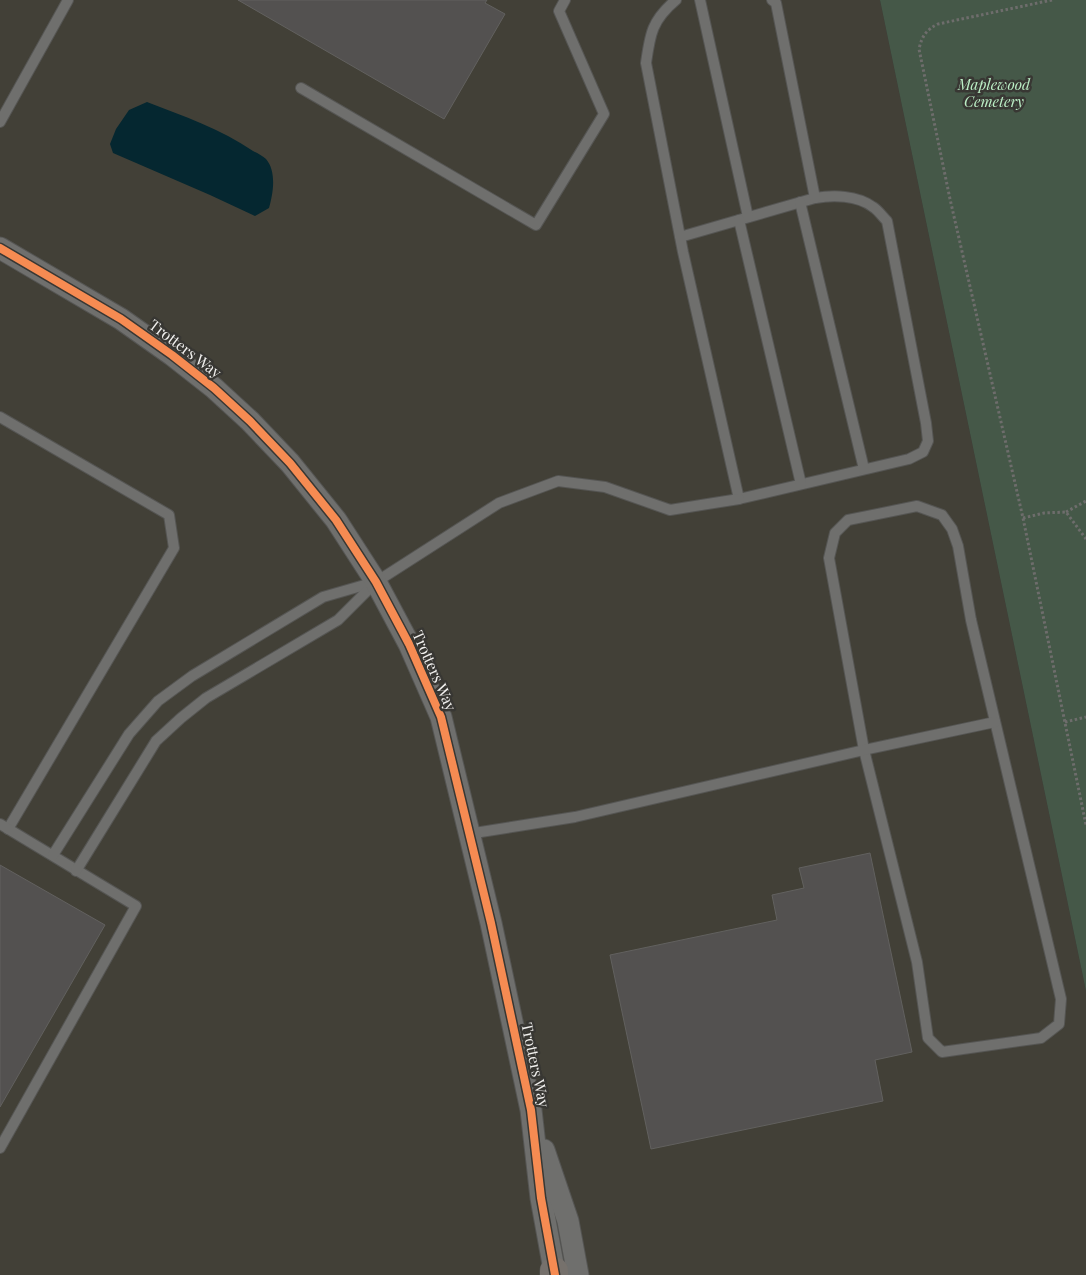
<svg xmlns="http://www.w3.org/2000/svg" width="1086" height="1275" font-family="'Playfair Display',serif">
<rect width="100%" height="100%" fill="#373634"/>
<polygon fill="#424037" points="0,0 880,0 1086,991 1086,1275 0,1275"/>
<polygon fill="#455848" points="880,0 1086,0 1086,991"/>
<path fill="#052730" d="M147,102c36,14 74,27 106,49 4,2 10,5 13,8 11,13 7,35 3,49l-14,8 -45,-21 -97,-42 -3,-9 6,-15 13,-19z"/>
<g fill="#535150" stroke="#62615f">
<polygon points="238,0 487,0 485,3 505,14 444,119"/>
<polygon points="870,853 912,1052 875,1060 883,1101 651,1149 610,955 777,920 772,895 804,888 799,868"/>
<polygon points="0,865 105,925 0,1107"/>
</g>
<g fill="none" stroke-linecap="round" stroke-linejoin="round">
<defs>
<g id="lane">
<path d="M676,0c-24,20 -26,34 -30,63l37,189 56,247 170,-40 14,-7 5,-11 -2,-18 -39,-202c-5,-5 -9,-11 -14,-14 -16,-12 -40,-12 -58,-9l-135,39"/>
<polyline points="700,0 748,217"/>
<polyline points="772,0 776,3 815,198"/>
<polyline points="301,88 536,225 604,114 559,11 565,0"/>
<polyline points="0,122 68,0"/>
<polyline points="800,202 864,469"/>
<polyline points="739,220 801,484"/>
<polyline points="0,417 169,515 174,548 8,829"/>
<polygon points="917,506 942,515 952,529 958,546 971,620 1061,999 1059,1024 1041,1038 942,1052 928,1038 917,962 864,750 829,558 835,533 848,520"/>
<polyline points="0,824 136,906 0,1148"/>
<polyline points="468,834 575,817 864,750 995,722"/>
<polyline points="53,855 129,734 158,701 192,676 323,597 375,582"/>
<polyline points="76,871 156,741 181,718 206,698 338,620 376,582 499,503 558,481 605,487 670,510 739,499"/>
</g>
<g id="street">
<polyline points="0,248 121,319 172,355 214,388 250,421 290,463 336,520 376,582 409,644 441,717 491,923 531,1110 541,1198 555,1275"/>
<polyline points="544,1150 568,1221 578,1275"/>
</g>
<polyline id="primary" points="554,1275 554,1271"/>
</defs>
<use href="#lane" stroke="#555553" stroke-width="12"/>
<use href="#street" stroke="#555553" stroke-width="23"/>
<use href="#primary" stroke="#555553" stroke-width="29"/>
<g stroke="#6e6d6c" stroke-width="3" stroke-dasharray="2.5 2.5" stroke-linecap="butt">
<path d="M1052,0l-114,24c-12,6 -16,12 -19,25l31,150 73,319 63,307"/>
<polyline points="1066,512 1086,501"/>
<polyline points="1023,518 1044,513 1066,512 1086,539"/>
<polyline points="1065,722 1086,717"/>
</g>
<use href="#lane" stroke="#6f6f6d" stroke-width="10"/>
<use href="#street" stroke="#6f6f6d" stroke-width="21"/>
<use href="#primary" stroke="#76716c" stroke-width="28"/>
<defs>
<polyline id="cycleway" points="0,248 121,319 172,355 214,388 250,421 290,463 336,520 376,582 409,644 441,717 491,923 531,1110 541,1198 555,1275"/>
</defs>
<use href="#cycleway" stroke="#383733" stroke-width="11"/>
<use href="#cycleway" stroke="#f68b52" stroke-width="8"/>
</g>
<g text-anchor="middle" stroke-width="5" stroke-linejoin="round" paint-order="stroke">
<g font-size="15" font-style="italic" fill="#bcefc6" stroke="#383733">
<text x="994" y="90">Maplewood<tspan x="994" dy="17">Cemetery</tspan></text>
</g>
<g font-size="15" fill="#f2f1ef" stroke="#383733">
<text transform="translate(185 349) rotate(37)" y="5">Trotters Way</text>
<text transform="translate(434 671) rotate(66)" y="5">Trotters Way</text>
<text transform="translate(535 1065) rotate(78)" y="5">Trotters Way</text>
</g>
</g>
</svg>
